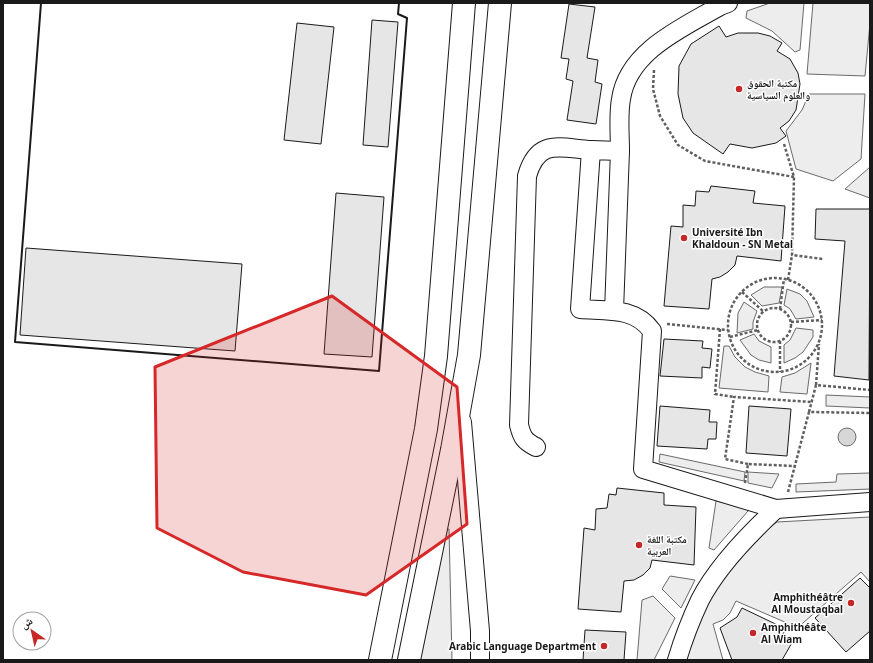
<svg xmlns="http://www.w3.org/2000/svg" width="873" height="663" font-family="'Noto Sans','Noto Naskh Arabic',sans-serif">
<rect width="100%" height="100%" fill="#fff"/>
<g fill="#ededed" stroke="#6a6a6a">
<polygon points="770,3 804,3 800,50 795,52 772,31 746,18 747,11"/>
<polygon points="813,3 870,3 870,23 865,76 807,74"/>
<polygon points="809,94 865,94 861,159 833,181 796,169 786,131 802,110"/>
<polygon points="870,167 870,198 845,189"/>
<polygon points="764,287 782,287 779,303 762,306 751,295"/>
<polygon points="787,289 800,294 807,301 814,317 796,319 790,309 784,305"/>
<polygon points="744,302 757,311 753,322 753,329 737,333 738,313"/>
<polygon points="796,328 813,330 813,337 803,352 795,358 784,363 784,345 790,340"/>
<polygon points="754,334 759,341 771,347 771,363 759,360 751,355 740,340"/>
<polygon points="724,346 729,346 735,357 745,367 755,372 769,376 768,392 719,388"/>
<polygon points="811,363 807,394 780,392 782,377 795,373"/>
<polygon points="826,395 870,397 870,408 826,406"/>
<polygon points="660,454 745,472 744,481 659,462"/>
<polygon points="748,472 779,474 772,488 748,483"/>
<polygon points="870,473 870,489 796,492 796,484 836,482 837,474"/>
<polygon points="716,501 748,508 748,511 714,550 709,548"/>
<polygon points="870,517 870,582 861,572 795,630 787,623 736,601 730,613 723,620 713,624 723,660 686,660 695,627 724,575 754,539 777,522"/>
<polygon points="446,529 449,529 452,660 419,660"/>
<polygon points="670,576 695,580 681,608 662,589"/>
<polygon points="653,596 675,618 654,660 637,660 642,600"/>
</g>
<circle fill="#d7d7d7" stroke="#6a6a6a" cx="847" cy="437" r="9"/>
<g fill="#e6e6e6" stroke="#1a1a1a">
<polygon points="569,4 595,7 587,58 598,60 595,82 602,84 596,124 567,120 573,81 566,79 569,59 561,58"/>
<polygon points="372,20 398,22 388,147 363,145"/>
<polygon points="297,23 334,27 321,144 284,140"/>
<polygon points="719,26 726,37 738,33 758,33 770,36 782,43 777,51 790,59 798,73 800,84 796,110 789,121 780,128 786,136 776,143 752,148 730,144 723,154 693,133 683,118 678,94 679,66 691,44"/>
<polygon points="711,186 755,191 753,203 785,206 781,261 737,256 735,265 728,272 720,277 712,279 709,309 664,306 671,226 683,227 683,205 695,206 696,191 709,192"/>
<polygon points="336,193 384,197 372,357 324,354"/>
<polygon points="816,209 870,209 869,380 834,376 845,241 815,239"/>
<polygon points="26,248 242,264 235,351 20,335"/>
<polygon points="664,339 703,341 702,348 712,349 710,368 702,367 702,378 660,376"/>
<polygon points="660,406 710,410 709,422 717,422 716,439 708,439 707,449 657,446"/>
<polygon points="749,406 791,409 787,456 746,453"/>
<polygon points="617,488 664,493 664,505 696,507 694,565 652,560 650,568 643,575 634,580 624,581 621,612 578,609 584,528 595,530 596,509 607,508 609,494 616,495"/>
<polygon points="860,578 870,588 870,631 846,652 815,618"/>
<polygon points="742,608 786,629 781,637 793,641 782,660 732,660 720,628 737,617"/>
<polygon points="585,630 626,632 624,660 583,660"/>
</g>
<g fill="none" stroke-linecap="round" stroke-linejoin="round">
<defs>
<g id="minor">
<path d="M620,151c0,-17 -2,-35 1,-52 7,-48 61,-71 99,-93l8,-3"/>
<path d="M614,311l6,-160 -29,-1 -11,159c27,2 55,-2 72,22l-9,138 133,40 94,-7"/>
<polyline points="462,422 480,631 480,660"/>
<path d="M536,447c-12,-6 -14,-10 -17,-22l8,-249c11,-38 32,-28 64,-26"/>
<path d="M677,660c6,-20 14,-41 23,-60 17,-33 49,-66 76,-91"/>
</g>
<g id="highway">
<polyline points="380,660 426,429 436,356 464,3"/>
<polyline points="409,660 452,450 469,355 500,3"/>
</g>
</defs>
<use href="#minor" stroke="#1a1a1a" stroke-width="20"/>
<use href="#highway" stroke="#1a1a1a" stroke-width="24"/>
<g stroke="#5f5f5f" stroke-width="2.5" stroke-dasharray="3 2" stroke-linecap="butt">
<polyline points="654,70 653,89 660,116 678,145 705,161 794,177"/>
<polyline points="784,144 794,177 792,255 823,259"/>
<circle cx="775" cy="325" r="47"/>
<polyline points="788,280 792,255"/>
<polyline points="742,292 764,312"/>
<circle cx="774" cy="325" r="17"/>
<polyline points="780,309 784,279"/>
<polyline points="791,322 822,320"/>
<polyline points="667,324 728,330"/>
<polyline points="720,329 715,394 734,397"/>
<polyline points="730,337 758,330"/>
<polyline points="780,341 780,372"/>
<polyline points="816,385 819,344"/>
<polyline points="809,412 816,385 870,390"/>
<polyline points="748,464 725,459 734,397 812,402"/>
<polyline points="745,483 748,464 794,466"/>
<polyline points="788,492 809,412 870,413"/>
</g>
<use href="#minor" stroke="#fff" stroke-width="18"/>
<use href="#highway" stroke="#fff" stroke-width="22"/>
<polyline stroke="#1a1a1a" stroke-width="2" points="41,3 15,342 379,371 407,18 398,14 399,3"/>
</g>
<path fill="#d62828" fill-opacity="0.2" stroke="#d62828" stroke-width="3" stroke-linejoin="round" d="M332,296l125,91 10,137 -101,71 -123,-23 -86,-44 -2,-161z"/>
<g fill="#c62828" stroke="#fff" stroke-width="1.5">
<circle cx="739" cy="89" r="4"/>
<circle cx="684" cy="238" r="4"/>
<circle cx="639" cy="545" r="4"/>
<circle cx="851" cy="603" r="4"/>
<circle cx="753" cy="633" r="4"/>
<circle cx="604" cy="646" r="4"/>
</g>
<g text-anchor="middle" stroke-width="3" stroke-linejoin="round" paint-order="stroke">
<g font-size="10" font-weight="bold" fill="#1a1a1a" stroke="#fff" text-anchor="start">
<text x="747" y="87">مكتبة الحقوق<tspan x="747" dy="12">والعلوم السياسية</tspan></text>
<text x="692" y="236">Université Ibn<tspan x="692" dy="12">Khaldoun - SN Metal</tspan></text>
<text x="647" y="543">مكتبة اللغة<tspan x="647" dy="12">العربية</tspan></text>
<text x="843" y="601" text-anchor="end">Amphithéâtre<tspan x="843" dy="12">Al Moustaqbal</tspan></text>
<text x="761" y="631">Amphithéâte<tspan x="761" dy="12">Al Wiam</tspan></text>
<text x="596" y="650" text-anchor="end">Arabic Language Department</text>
</g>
</g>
<rect width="873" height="663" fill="none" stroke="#1a1a1a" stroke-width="8"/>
<g transform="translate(32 631) rotate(326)"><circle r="19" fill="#ffffff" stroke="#a3a3a3"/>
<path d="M0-3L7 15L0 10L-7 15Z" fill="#c62828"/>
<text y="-6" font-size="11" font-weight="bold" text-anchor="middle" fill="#1a1a1a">ش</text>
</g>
</svg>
